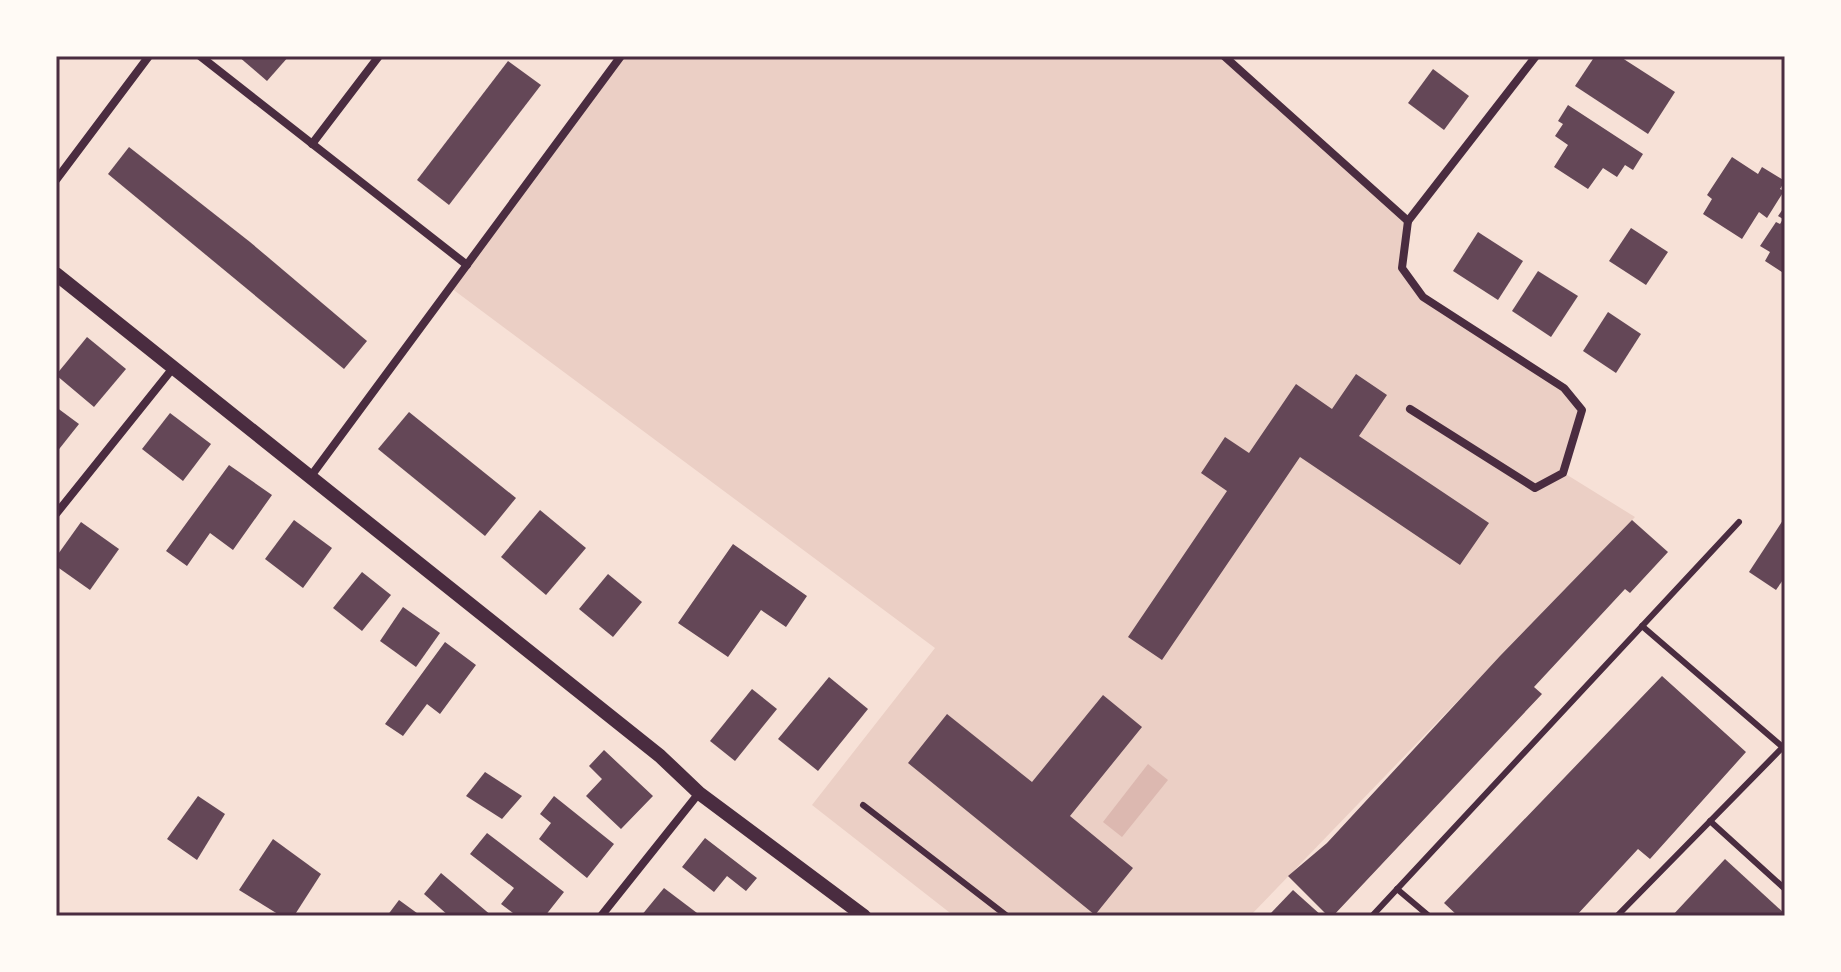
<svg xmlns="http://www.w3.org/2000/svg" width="1841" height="972" font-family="'Asap Condensed',sans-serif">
<rect width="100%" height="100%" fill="#f7e1d7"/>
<polygon fill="#ebcfc5" points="621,56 1224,56 1408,221 1402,268 1423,297 1564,388 1582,410 1564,473 1635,517 1250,916 954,916 812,805 935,648 451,288"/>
<polygon fill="#dcb8b0" points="1148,764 1168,780 1122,837 1103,822"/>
<g fill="#644757">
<polygon points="238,56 289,56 267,81"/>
<polygon points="1595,56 1619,56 1675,92 1648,134 1575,86"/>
<polygon points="508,61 541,85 449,205 417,180"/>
<polygon points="1433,69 1469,96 1444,130 1408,103"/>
<polygon points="1568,105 1643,154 1633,170 1625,165 1617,177 1603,168 1588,189 1554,167 1568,145 1555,136 1563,124 1558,121"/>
<polygon points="129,147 250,242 367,341 344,369 108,174"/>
<polygon points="1732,157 1758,174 1762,167 1785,181 1780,189 1784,191 1767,218 1759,212 1742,239 1703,214 1712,199 1707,195"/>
<polygon points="1785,206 1785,274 1765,261 1770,252 1760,246 1776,222 1780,224 1783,219 1778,216"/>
<polygon points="1631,228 1668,252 1646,285 1609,261"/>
<polygon points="1478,232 1523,261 1498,300 1453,271"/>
<polygon points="1538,271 1578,296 1551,337 1512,311"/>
<polygon points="1608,312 1641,334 1616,373 1583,351"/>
<polygon points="87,337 126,369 94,407 56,375"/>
<polygon points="1356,374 1387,395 1359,436 1489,523 1460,565 1300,457 1162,660 1128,637 1227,491 1201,473 1225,437 1249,453 1296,384 1332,409"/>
<polygon points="56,407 79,424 56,453"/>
<polygon points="409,412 516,498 485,536 378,449"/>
<polygon points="170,413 211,444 183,481 142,449"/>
<polygon points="229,465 272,495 233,550 210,533 187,566 166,551"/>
<polygon points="540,510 586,548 546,595 501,557"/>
<polygon points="1785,517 1785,577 1776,590 1749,572"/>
<polygon points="294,520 332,548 303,588 265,559"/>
<polygon points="1632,520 1668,552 1630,593 1625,589 1534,687 1542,694 1333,916 1328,916 1288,876 1327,843 1500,656"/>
<polygon points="81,522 119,549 90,590 56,566 56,557"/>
<polygon points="733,544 807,596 786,627 761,610 728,657 678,623"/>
<polygon points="362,572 391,595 362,631 333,608"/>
<polygon points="608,574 642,602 613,637 579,609"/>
<polygon points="403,607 440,633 416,667 380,641"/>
<polygon points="445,642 476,665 440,714 427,704 403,736 385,724"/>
<polygon points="1662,676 1746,752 1650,859 1638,849 1576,916 1458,916 1444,903"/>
<polygon points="829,677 868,709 818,771 778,739"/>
<polygon points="752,689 777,709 735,761 710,741"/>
<polygon points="1103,695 1142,727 1070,816 1133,868 1095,915 908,763 947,714 1032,782"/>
<polygon points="604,750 653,796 621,829 586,796 602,779 589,766"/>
<polygon points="485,772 522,796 502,819 466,796"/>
<polygon points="198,796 225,814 197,860 167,839"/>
<polygon points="554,796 614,844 587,878 539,839 551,823 540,814"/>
<polygon points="487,833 564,892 545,916 517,916 501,904 514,888 470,854"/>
<polygon points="705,838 757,878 746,891 727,876 714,892 682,867"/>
<polygon points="273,839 321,874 294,916 281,916 239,890"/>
<polygon points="1725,859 1785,914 1785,916 1672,916"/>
<polygon points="441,873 492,916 449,916 424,894"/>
<polygon points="664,888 701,916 641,916"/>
<polygon points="1293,890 1322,916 1268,916"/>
<polygon points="399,900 421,916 387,916"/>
</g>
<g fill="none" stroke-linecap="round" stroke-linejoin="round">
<g stroke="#4a2c40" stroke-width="6">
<polyline points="1642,626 1785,749"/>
<polyline points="863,805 1007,916"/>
<polyline points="1710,821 1785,889"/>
<polyline points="1397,889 1429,916"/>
<polyline points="1372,916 1739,522"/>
<polyline points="1617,916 1783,747"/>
</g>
<g stroke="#4a2c40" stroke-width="8">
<polyline points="200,56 467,265"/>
<polyline points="1224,56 1408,221"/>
<polyline points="312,144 379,56"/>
<polyline points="56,180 149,56"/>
<polyline points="1408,221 1402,268 1423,297 1564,388 1582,410 1563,473 1535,488 1410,409"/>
<polyline points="1408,221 1536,56"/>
<polyline points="311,476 621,56"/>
<polyline points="56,514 173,368"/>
<polyline points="601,916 699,793"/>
</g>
<polyline stroke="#4a2c40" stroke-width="14" points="56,274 660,756 699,793 864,916"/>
</g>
<rect width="1841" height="972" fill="none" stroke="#fffaf5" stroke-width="116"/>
<rect x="58" y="58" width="1725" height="856" fill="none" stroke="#4a2c40" stroke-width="3"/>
</svg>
